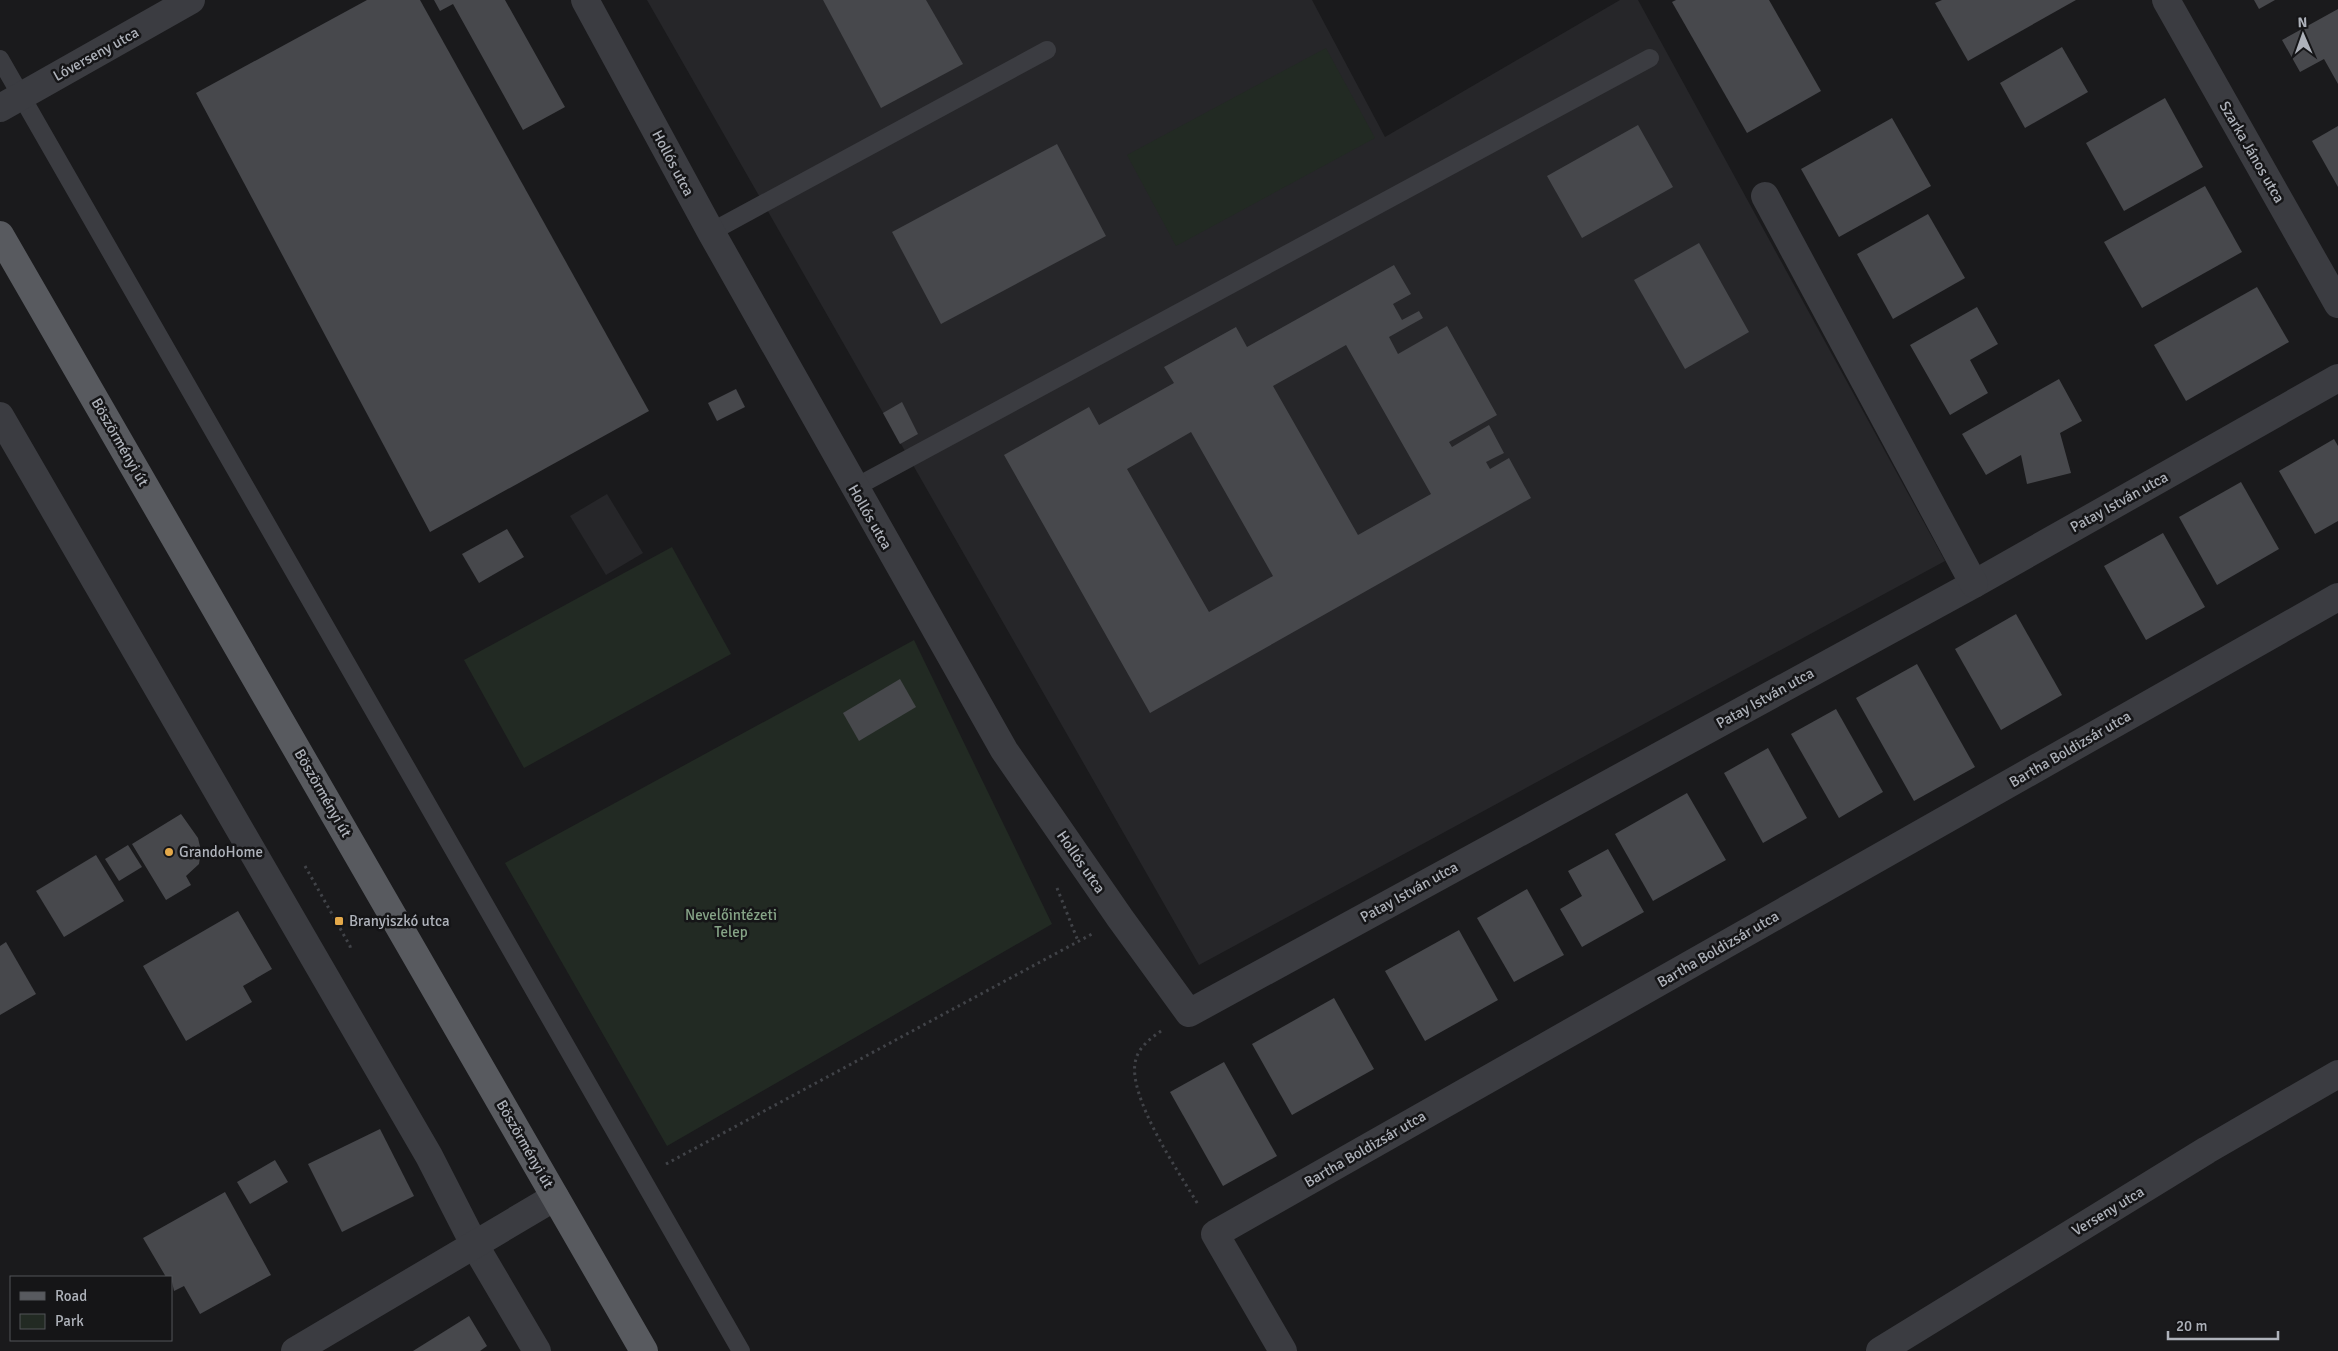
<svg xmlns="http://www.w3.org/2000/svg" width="2338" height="1351" font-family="Signika,sans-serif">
<rect width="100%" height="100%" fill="#1a1a1c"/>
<g fill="#262629">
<polygon points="647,0 1312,0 1385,137 1620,0 1638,0 1945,561 1199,965"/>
<polygon points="607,494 643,553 606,575 570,516"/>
</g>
<g fill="#222a23">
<polygon points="1326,48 1375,138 1176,246 1127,155"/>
<polygon points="672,547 731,654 524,768 464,660"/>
<polygon points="914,640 1052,924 667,1146 505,863"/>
</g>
<g fill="#47484c" fill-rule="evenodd">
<polygon points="367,0 420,0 649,411 430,532 196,93"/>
<polygon points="434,0 505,0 565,107 523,130 453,4 440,11"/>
<polygon points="823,0 926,0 963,64 881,108"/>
<polygon points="1676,0 1769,0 1821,91 1747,133 1672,2"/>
<polygon points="1942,0 2076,0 1968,61 1935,3"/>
<polygon points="2254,0 2275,0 2259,9"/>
<polygon points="2338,9 2338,84 2324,59 2300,72 2282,40"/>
<polygon points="2062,47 2088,92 2025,128 2000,83"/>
<polygon points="2165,98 2203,167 2124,211 2086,143"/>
<polygon points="1892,118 1931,186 1839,237 1801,169"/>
<polygon points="1638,125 1673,187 1582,238 1547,176"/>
<polygon points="2338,126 2338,187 2312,141"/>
<polygon points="1057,144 1106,236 941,324 892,232"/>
<polygon points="2205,186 2242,252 2142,308 2104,242"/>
<polygon points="1928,214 1965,278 1893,319 1857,254"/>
<polygon points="1699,243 1749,332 1685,369 1634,280"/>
<path d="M1394,265l17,29 -18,10 9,16 17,-9 4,7 -34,19 9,17 49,-28 50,89 -48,27 3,5 37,-22 15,28 -18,9 4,7 19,-11 22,40 -381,215 -146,-258 85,-48 10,18 75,-42 -10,-16 72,-40 11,20zM1346,345l85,149 -73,41 -85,-149zM1191,432l82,144 -64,36 -82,-143z"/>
<polygon points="2257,287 2289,342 2186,401 2154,345"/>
<polygon points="1977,307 1998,344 1970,360 1988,393 1950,415 1910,345"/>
<polygon points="2059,379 2082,421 2060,433 2071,473 2027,484 2021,455 1986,475 1962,434"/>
<polygon points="736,389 745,407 717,421 708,403"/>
<polygon points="902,402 918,434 900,444 883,413"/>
<polygon points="2334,439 2338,446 2338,521 2315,534 2279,471"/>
<polygon points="2241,482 2279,549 2217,585 2179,517"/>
<polygon points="507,529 524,557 479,583 462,554"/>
<polygon points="2163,533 2205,607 2146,640 2104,566"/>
<polygon points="2016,614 2062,695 2001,730 1955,649"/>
<polygon points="1917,664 1975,767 1914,801 1856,698"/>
<polygon points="900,679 916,707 859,741 843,713"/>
<polygon points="1836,709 1883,792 1839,818 1791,734"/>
<polygon points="1768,748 1807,818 1763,843 1724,773"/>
<polygon points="1687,793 1726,860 1653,901 1615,834"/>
<polygon points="181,814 198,838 201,851 199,864 186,876 191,885 166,900 132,844"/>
<polygon points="128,845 142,867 119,881 105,859"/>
<polygon points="1608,849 1644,912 1582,947 1560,909 1582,896 1568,871"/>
<polygon points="96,855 124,901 64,937 36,891"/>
<polygon points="1527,889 1564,955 1514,982 1477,918"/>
<polygon points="238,911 272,969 243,986 252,1002 186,1041 143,966"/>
<polygon points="1459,930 1498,1000 1425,1041 1385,971"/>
<polygon points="6,942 36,994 0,1015 0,946"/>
<polygon points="1334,998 1374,1069 1292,1115 1252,1044"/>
<polygon points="1224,1062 1277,1156 1223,1186 1170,1092"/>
<polygon points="380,1129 414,1196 342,1232 308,1164"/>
<polygon points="275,1160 288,1182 250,1204 237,1182"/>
<polygon points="225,1192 271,1275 200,1314 184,1286 174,1291 171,1277 166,1277 143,1238"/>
<polygon points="469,1316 487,1346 480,1351 413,1351"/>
</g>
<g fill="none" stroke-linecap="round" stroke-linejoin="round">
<g stroke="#414348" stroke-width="3" stroke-dasharray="2.5 4" stroke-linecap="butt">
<polyline points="305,866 350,946 351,951"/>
<polyline points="1057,888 1078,941"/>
<path d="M1161,1031c-10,7 -22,16 -25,28 -11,35 44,115 63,147"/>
<polyline points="666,1164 1092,934"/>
</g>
<g stroke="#3b3c41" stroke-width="18">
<polyline points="0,59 741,1351"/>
<polyline points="711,232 1047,50"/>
<polyline points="854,488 1650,58"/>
</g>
<g stroke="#3b3c41" stroke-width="28">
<polyline points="585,0 711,232 1004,750 1120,918 1189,1013 1974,584 2338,378"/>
<polyline points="2166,0 2338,304"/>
<polyline points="0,108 191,0"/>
<polyline points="1765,196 1974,584"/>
<polyline points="0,416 429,1156 474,1244 537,1351"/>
<polyline points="295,1351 555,1197"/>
<polyline points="1283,1351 1215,1234 2338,597"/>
<polyline points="1880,1351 2207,1150 2338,1074"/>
</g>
<polyline stroke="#585a5f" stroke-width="28" points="0,235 644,1351"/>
</g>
<g fill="#e4a94a" stroke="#151517" stroke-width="2">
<circle cx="169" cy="852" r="5"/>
<rect x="334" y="916" width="10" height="10" rx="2.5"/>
</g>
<g text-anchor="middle" stroke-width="5" stroke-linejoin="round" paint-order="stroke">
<g font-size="15" fill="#aeb2ba" stroke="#151517">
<text transform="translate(96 54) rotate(-29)" y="5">Lóverseny utca</text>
<text transform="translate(2252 152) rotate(60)" y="5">Szarka János utca</text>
<text transform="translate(673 163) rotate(62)" y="5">Hollós utca</text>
<text transform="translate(120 442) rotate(60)" y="5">Böszörményi út</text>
<text transform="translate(2119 502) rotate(-29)" y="5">Patay István utca</text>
<text transform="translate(870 517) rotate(60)" y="5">Hollós utca</text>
<text transform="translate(1765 698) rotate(-29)" y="5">Patay István utca</text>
<text transform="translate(2070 749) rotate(-30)" y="5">Bartha Boldizsár utca</text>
<text transform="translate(323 793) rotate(60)" y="5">Böszörményi út</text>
<text transform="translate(1081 862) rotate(55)" y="5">Hollós utca</text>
<text transform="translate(1409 892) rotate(-29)" y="5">Patay István utca</text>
<text transform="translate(1718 949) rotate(-30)" y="5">Bartha Boldizsár utca</text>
<text transform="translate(525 1144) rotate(60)" y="5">Böszörményi út</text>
<text transform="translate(1365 1149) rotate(-30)" y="5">Bartha Boldizsár utca</text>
<text transform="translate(2108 1211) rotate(-31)" y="5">Verseny utca</text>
</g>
<g font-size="15" fill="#aeb2ba" stroke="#151517" text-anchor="start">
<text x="179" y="857">GrandoHome</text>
<text x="349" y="926">Branyiszkó utca</text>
</g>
<g font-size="15" fill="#86a487" stroke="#151517">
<text x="731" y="920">Nevelőintézeti<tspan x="731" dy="17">Telep</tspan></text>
</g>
</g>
<rect x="10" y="1276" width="162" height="65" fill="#151517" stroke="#525458"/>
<rect x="20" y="1292" width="25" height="8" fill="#585a5f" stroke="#525458"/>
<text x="55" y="1301" font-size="15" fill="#aeb2ba">Road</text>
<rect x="20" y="1314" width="25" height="15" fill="#222a23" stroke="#525458"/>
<text x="55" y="1326" font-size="15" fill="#aeb2ba">Park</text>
<g transform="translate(2303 35) rotate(358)" stroke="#151517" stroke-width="4" paint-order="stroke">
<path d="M0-4L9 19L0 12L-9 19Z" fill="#aeb2ba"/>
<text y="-8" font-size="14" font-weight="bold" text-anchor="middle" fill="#aeb2ba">N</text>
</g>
<path d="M2168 1331v8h110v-8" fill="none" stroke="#aeb2ba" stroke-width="2.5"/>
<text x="2176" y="1331" font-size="15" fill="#aeb2ba" stroke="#151517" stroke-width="4" paint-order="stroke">20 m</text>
</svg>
